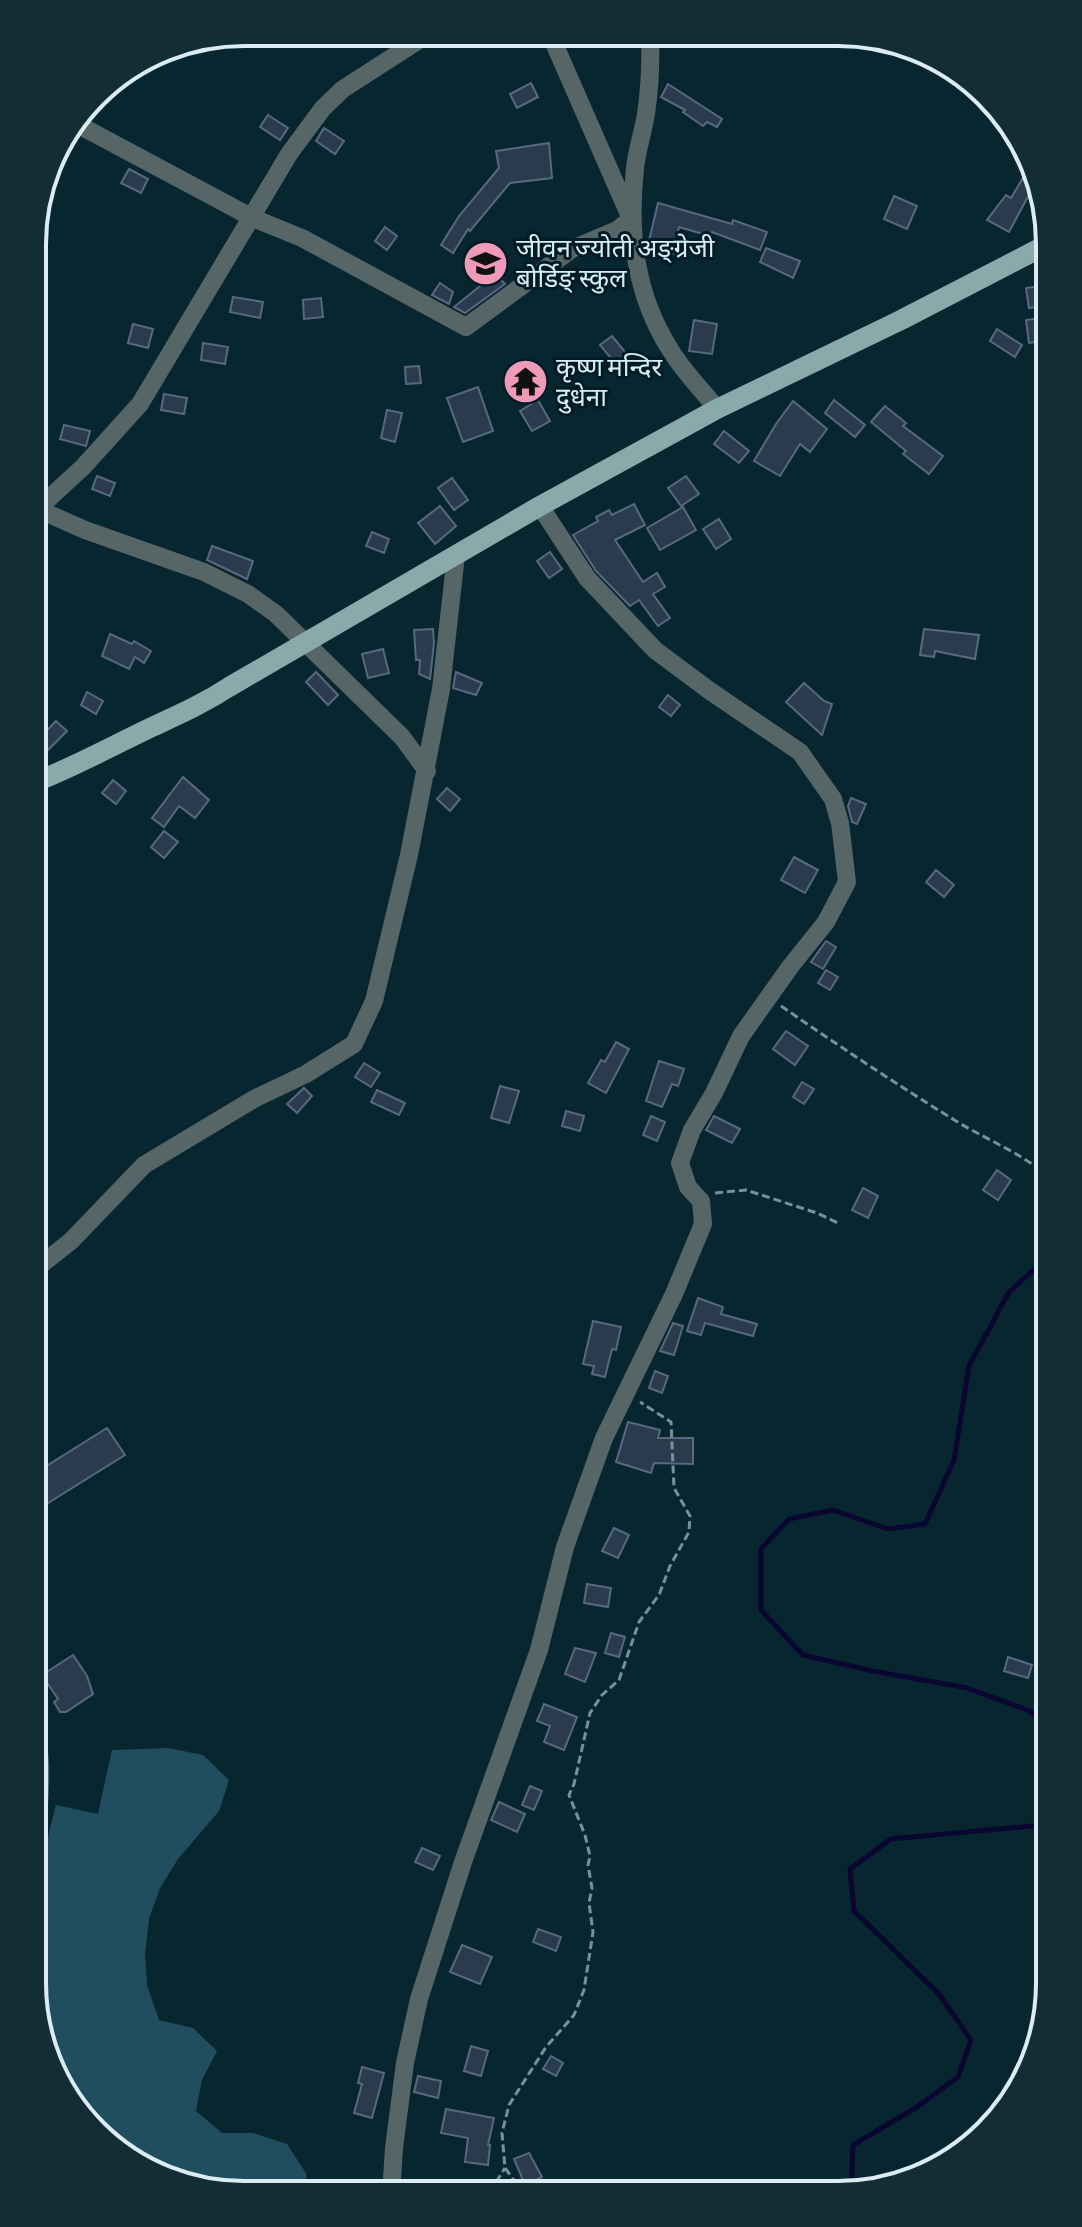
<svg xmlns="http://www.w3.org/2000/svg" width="1082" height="2227" font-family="'Sofia Sans Condensed','Noto Sans Devanagari',sans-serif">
<rect width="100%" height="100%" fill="#082630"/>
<polygon fill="#204e5f" points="168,1748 203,1755 229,1780 219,1811 178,1859 160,1888 149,1919 145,1954 147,1985 159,2020 193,2028 217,2051 202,2080 196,2111 222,2133 253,2133 287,2144 306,2173 307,2193 216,2193 105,2143 43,2051 32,1983 32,1865 48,1837 56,1805 98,1814 112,1750"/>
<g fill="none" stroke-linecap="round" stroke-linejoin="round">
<g stroke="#0a0632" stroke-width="5">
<polyline points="1050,1037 1040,1030 1043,990 1050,984"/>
<polyline points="1050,1728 1030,1711 967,1688 873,1671 803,1655 761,1610 761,1549 789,1519 833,1510 888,1529 925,1524 954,1460 969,1366 1009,1292 1050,1255"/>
<polyline points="851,2193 853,2145 917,2107 958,2077 971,2040 939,1994 854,1911 850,1869 891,1839 1042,1825 1050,1816"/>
</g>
</g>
<g fill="#2a3b4d" stroke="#57697e" stroke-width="2">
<polygon points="531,83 538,97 517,108 510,94"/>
<polygon points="668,84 722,119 717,127 707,122 703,126 683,112 685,110 661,97"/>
<polygon points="268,115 288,128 280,140 260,127"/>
<polygon points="324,128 344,141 335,154 316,141"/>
<polygon points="549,143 552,178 510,183 470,231 468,229 453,253 441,245 459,216 499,168 496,151"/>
<polygon points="1031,164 1039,176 1009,232 987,220 1006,195 1011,198"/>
<polygon points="129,169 148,179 141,193 121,183"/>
<polygon points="894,196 917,206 907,229 884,219"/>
<polygon points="658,203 732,224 733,220 767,232 760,250 712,232 710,236 679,227 673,254 647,249"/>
<polygon points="385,227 397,236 387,250 375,241"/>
<polygon points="766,248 800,261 793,278 760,262"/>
<polygon points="495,274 505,284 465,313 454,307"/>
<polygon points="440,283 453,292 449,304 432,295"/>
<polygon points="1040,286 1042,306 1029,308 1026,288"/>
<polygon points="233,297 263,302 260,318 230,312"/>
<polygon points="321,298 323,317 304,319 303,300"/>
<polygon points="1041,318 1044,341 1029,343 1026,320"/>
<polygon points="694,320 717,324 712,354 689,351"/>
<polygon points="133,324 153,329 148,348 128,343"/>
<polygon points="997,329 1022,345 1015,357 990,341"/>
<polygon points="612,336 626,353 614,362 600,345"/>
<polygon points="203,343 228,347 225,364 201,360"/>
<polygon points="419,366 421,383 406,384 405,367"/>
<polygon points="478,387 493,431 463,442 447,398"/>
<polygon points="164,394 187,398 184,414 161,410"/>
<polygon points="538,400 550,421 532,431 520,411"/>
<polygon points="834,400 865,425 855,437 825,413"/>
<polygon points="793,401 827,429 810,452 800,444 780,476 754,461 776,424"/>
<polygon points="885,406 906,423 903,426 943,456 929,474 903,454 906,451 871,422"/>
<polygon points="387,410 402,413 395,442 381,438"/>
<polygon points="64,425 90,431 86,446 60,439"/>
<polygon points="724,431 749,451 739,463 714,444"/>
<polygon points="97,476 115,483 110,496 92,489"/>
<polygon points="686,476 699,494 681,506 668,488"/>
<polygon points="452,478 468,500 454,510 438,488"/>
<polygon points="634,504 645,525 615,540 643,582 657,573 665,587 653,594 670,618 658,626 639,600 630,606 596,571 573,535 598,521 596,517 609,510 612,515"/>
<polygon points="440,506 456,526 435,544 418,523"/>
<polygon points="683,507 696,530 660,550 647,528"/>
<polygon points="719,519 731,539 716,549 703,529"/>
<polygon points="372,532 389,539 384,553 366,546"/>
<polygon points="212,546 253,561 247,579 207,560"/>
<polygon points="550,552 562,569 549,578 537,561"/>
<polygon points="433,629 434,643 430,679 419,674 420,660 416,660 414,630"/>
<polygon points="924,629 979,635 975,659 935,651 934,657 920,655"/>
<polygon points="110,634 132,644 134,641 151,651 144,663 135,657 129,669 102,656"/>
<polygon points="383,649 389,673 368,678 362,654"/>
<polygon points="316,672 338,695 328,705 306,682"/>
<polygon points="456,672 482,683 476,695 453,688"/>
<polygon points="804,683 824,701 832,704 822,735 786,702"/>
<polygon points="87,692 103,701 96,714 81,705"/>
<polygon points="668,695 680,705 671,716 659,707"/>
<polygon points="56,721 67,731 48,750 38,740"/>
<polygon points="183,777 209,800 195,818 179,806 164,827 152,818"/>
<polygon points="113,780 126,791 116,804 102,793"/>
<polygon points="447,788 460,799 450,811 437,799"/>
<polygon points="851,798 866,804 857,824 852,822 848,806"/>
<polygon points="164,831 178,842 164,858 151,847"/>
<polygon points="794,857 818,870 805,893 781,880"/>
<polygon points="936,870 954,885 944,897 926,882"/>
<polygon points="826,941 836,947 823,969 811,962"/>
<polygon points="826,970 838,977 830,990 818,983"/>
<polygon points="786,1031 808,1046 795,1065 773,1049"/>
<polygon points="616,1042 629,1049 606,1093 588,1083 601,1060 605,1062"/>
<polygon points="659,1061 684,1069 678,1086 672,1084 662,1107 646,1101"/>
<polygon points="364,1063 380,1073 371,1087 355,1077"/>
<polygon points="802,1082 814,1089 804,1104 793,1097"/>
<polygon points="500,1086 519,1091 509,1123 491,1118"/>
<polygon points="304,1088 312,1096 297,1113 287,1104"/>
<polygon points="377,1090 405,1103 399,1115 371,1102"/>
<polygon points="566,1111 584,1116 580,1131 562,1126"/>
<polygon points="651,1116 665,1122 657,1141 643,1135"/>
<polygon points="714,1116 740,1129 732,1143 706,1130"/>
<polygon points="997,1170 1011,1180 998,1200 983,1190"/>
<polygon points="863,1188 878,1196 868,1218 852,1210"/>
<polygon points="698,1298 723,1307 721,1314 757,1324 753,1336 705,1323 701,1335 687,1331"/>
<polygon points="593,1321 621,1327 616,1350 612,1349 605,1377 592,1374 594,1366 583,1364"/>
<polygon points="673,1323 683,1326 674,1355 660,1351"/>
<polygon points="655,1371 668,1376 662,1393 649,1388"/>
<polygon points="628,1422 660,1430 658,1438 693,1438 693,1464 654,1463 651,1473 616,1462"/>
<polygon points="107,1428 125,1455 32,1513 32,1475"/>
<polygon points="614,1528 629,1535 618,1558 602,1551"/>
<polygon points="587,1584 611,1588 608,1607 584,1603"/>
<polygon points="611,1633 625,1637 619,1657 605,1653"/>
<polygon points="575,1648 596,1653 585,1682 565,1674"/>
<polygon points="73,1655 87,1676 93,1694 66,1712 60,1712 54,1702 58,1699 42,1675"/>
<polygon points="1008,1657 1032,1665 1028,1678 1004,1671"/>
<polygon points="544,1704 577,1717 564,1750 544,1742 550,1726 537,1721"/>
<polygon points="530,1786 542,1791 534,1810 522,1805"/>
<polygon points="499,1802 525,1814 517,1832 491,1820"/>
<polygon points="422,1848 440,1856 433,1870 415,1862"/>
<polygon points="538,1929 561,1937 556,1951 533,1942"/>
<polygon points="462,1945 492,1957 480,1984 450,1972"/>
<polygon points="471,2046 488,2051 481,2076 464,2071"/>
<polygon points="551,2056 563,2063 556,2076 543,2069"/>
<polygon points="362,2067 384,2073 372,2118 354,2113 362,2084 358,2083"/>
<polygon points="418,2076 441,2081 438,2098 414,2092"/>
<polygon points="446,2109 494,2118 488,2145 490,2145 488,2165 465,2162 468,2138 441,2133"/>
<polygon points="529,2153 542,2177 525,2185 514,2159"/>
</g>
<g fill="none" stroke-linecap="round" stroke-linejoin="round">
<g stroke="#799098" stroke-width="3" stroke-dasharray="8 4" stroke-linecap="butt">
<path d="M781,1006c58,40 115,78 175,115 31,19 66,32 94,57"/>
<polyline points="715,1193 746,1190 817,1213 838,1223"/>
<polyline points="494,2194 498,2179 505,2168"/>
<polyline points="524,2194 505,2168 502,2133 509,2105 546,2047 574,2015 584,1990 593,1932 589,1903 592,1888 588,1865 590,1856 585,1835 569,1795 574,1784 590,1713 602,1695 619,1680 639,1622 659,1595 670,1566 689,1532 690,1516 674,1488 671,1422 640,1402"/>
</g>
<g stroke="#566566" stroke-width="18">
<path d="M650,35c1,26 0,52 -4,79 -3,18 -9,36 -11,54 -7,65 0,127 36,183 13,21 31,39 46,58"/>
<polyline points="75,123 253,218 302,238 466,327 572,249 617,230 631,219 550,34"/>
<polyline points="40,510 85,530 204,572 248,594 276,614 402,737 427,771"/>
<polyline points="33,513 83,467 140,404 289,154 323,108 343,89 430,33"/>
<polyline points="33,1271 71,1241 144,1165 254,1099 306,1074 354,1044 374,1001 409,855 441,689 456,555"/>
<path d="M32,1835l6,-8c1,-33 7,-73 -6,-104"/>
<polyline points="391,2194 394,2148 405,2063 419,1999 463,1862 539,1650 565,1547 604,1438 674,1294 703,1224 701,1201 688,1187 680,1163 692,1130 714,1093 741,1036 790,967 826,922 847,882 840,823 833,799 800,752 710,691 655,650 587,578 540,506"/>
</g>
<path stroke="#8aa9aa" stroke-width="20" d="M33,783c41,-16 79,-37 119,-56 28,-13 51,-23 77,-40l311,-181 177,-97 184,-89 149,-77"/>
</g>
<defs>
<symbol id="school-disc" viewBox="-11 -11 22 22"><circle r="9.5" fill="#ef9ab8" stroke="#001c26"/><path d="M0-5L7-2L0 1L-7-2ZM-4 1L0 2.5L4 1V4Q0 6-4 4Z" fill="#111"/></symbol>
<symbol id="temple-disc" viewBox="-11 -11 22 22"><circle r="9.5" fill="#ef9ab8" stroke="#001c26"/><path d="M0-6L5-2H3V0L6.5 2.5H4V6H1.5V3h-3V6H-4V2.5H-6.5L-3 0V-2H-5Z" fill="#111"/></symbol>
</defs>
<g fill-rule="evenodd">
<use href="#school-disc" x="460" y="238" width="51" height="51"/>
<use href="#temple-disc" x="500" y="356" width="51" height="51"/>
</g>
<g text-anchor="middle" stroke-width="6" stroke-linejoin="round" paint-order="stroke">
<g font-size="26" fill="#dcecf3" stroke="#001c26" text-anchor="start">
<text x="516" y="257">जीवन ज्योती अङ्ग्रेजी<tspan x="516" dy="30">बोर्डिङ् स्कुल</tspan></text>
<text x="556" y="376">कृष्ण मन्दिर<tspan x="556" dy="30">दुधेना</tspan></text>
</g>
</g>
<path d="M0 0H1082V2227H0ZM244 46H838A198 198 0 0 1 1036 244V1983A198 198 0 0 1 838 2181H244A198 198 0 0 1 46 1983V244A198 198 0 0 1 244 46Z" fill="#122d36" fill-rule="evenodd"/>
<path fill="none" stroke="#dcecf3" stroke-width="4" d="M244 46H838A198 198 0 0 1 1036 244V1983A198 198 0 0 1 838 2181H244A198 198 0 0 1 46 1983V244A198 198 0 0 1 244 46Z"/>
</svg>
